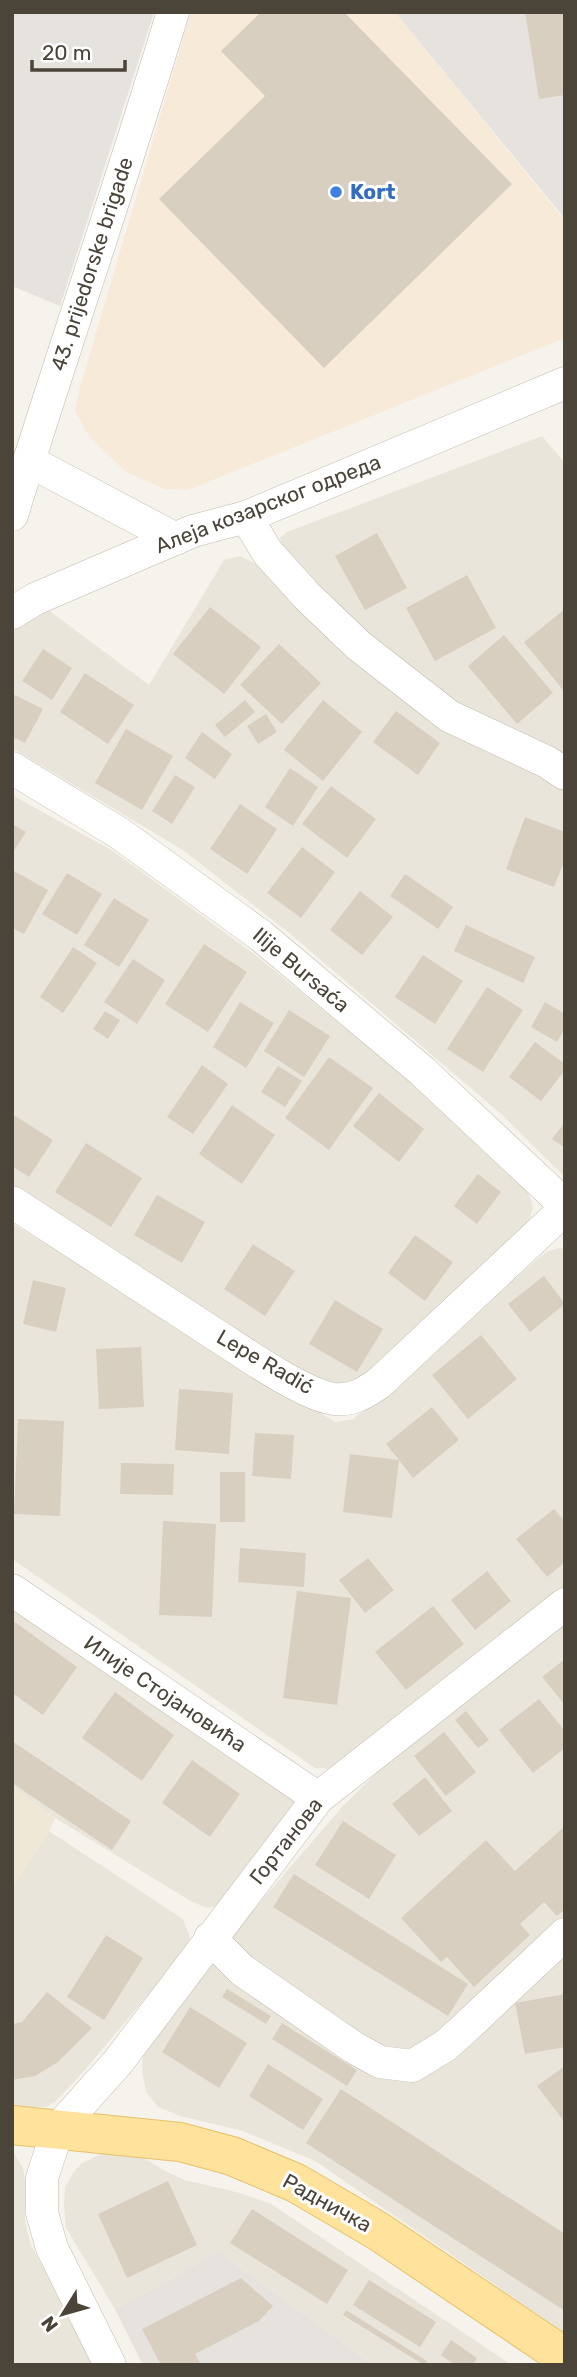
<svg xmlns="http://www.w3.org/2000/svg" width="577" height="2377" font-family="Rubik,sans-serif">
<rect width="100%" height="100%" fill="#f6f3ec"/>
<g fill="#eae5da">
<polygon points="542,436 565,463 565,763 447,701 363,636 285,552 280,538 287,532"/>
<polygon points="240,556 260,566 565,791 565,1177 500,1113 288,932 183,850 12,748 12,624 24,592 149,685 224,560"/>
<polygon points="12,795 113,851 254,954 444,1108 524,1181 533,1206 526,1234 354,1385 338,1390 279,1357 12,1192"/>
<polygon points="12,1223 335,1422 353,1419 546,1252 559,1248 565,1249 565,1592 336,1769 315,1768 12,1559"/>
<polygon points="12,1603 290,1793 297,1808 224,1904 206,1908 189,1900 55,1818 12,1787"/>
<polygon points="565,1621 565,2333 315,2161 243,2131 180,2116 158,2107 146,2092 142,2070 143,2056 148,2041 230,1937 343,1806 406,1744"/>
<polygon points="49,1831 183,1919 190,1938 182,1954 84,2071 56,2101 46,2107 12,2107 12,1887"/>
<polygon points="12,2150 23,2168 25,2181 25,2223 31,2245 94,2365 12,2365"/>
<polygon points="132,2151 167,2172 185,2180 240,2193 271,2204 512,2365 373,2365 219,2252 115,2309 66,2228 64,2204 65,2187 73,2173 82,2163 104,2153"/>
</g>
<polygon fill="#f7ead8" points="191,12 395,12 565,221 565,338 188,490 164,489 126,472 90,438 75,411 79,391"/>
<g fill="#e6e2dd">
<polygon points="12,12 154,12 60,306 12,286"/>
<polygon points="395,12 565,12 565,221 561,214"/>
<polygon points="219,2252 373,2365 143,2365 115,2309"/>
</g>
<polygon fill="#efe8d6" points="12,1787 55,1818 49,1831 12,1887"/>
<g fill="#d8cfc1">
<polygon points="261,12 344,12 512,184 324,368 159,199 265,96 221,51"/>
<polygon points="525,12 565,12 565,95 539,99"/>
<polygon points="377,533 407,588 365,610 335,556"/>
<polygon points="467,575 496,628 435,661 406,608"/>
<polygon points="210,607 261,647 224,694 173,654"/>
<polygon points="565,609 565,688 563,690 524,642"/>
<polygon points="504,635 553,693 517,724 468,666"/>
<polygon points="279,644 321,683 282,724 240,685"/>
<polygon points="43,649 72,668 52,700 22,681"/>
<polygon points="85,673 134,705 108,744 60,712"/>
<polygon points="15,695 43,709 25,743 12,737 12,700"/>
<polygon points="245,700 255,712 225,737 215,725"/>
<polygon points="323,700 362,732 323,781 284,750"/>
<polygon points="396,711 440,743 418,775 373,742"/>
<polygon points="266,714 277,732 258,744 247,726"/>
<polygon points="126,729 173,756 142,810 95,783"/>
<polygon points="202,732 232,754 215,779 185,758"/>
<polygon points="290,768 318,787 293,826 265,807"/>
<polygon points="175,775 195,787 172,824 152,811"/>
<polygon points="331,786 376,819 347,858 302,824"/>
<polygon points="240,804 277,829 247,874 210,849"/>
<polygon points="525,817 565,832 565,859 554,887 506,869"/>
<polygon points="12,824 26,832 12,854"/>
<polygon points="302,847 335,872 301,918 267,893"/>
<polygon points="12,870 48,890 24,934 12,928"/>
<polygon points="67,873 102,894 77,935 42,914"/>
<polygon points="405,874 453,907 438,929 390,896"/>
<polygon points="360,891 393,917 362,955 330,930"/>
<polygon points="114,898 149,920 119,967 84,945"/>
<polygon points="466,925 535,957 523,983 454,951"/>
<polygon points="204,944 247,972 208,1032 165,1004"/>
<polygon points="73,947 97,963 63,1013 40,997"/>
<polygon points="423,955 463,981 435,1024 395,997"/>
<polygon points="133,959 165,980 137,1024 104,1002"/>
<polygon points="487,987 523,1010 483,1072 447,1049"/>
<polygon points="240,1002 274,1023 246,1068 213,1047"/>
<polygon points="545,1002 565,1014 565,1028 557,1042 531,1027"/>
<polygon points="289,1010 330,1036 304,1077 264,1051"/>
<polygon points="105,1011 120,1020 108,1039 93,1029"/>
<polygon points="535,1042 565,1064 565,1070 541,1101 509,1077"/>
<polygon points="329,1057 373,1088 329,1150 285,1118"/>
<polygon points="202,1065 228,1084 193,1134 167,1117"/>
<polygon points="278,1066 302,1081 285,1107 261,1092"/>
<polygon points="379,1093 424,1129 399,1162 353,1126"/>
<polygon points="232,1105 275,1135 242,1184 199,1154"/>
<polygon points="12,1114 53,1140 29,1177 12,1166"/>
<polygon points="565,1122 565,1148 552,1139"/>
<polygon points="86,1143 142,1178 111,1227 55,1192"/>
<polygon points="478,1174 501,1192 477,1224 454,1206"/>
<polygon points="157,1195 205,1222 182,1263 134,1235"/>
<polygon points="415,1235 453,1262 425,1301 388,1273"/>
<polygon points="253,1244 295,1271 265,1316 224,1289"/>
<polygon points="544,1276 565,1304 530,1332 508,1304"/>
<polygon points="33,1280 66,1288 56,1332 23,1324"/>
<polygon points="335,1300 383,1329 357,1372 309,1344"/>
<polygon points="481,1335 517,1379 468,1419 432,1375"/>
<polygon points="141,1347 144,1407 99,1409 96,1349"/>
<polygon points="179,1389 233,1393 229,1454 175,1450"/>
<polygon points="432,1407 459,1440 413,1478 399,1460 392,1518 343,1512 350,1454 399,1460 386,1444"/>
<polygon points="18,1419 64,1421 60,1516 14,1514"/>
<polygon points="255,1433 294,1435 291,1479 252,1476"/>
<polygon points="121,1463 174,1464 173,1495 120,1494"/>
<rect x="220" y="1472" width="25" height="50"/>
<polygon points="554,1509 565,1522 565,1562 547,1577 516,1539"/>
<polygon points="163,1521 216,1524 212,1617 159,1615"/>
<polygon points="240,1548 306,1553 304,1587 238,1582"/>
<polygon points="368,1558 394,1590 365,1613 339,1580"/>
<polygon points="487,1571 511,1601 475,1630 451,1600"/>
<polygon points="297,1591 351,1598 337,1705 283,1698"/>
<polygon points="433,1606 464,1644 406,1690 375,1652"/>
<polygon points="12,1620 77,1667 43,1715 12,1693"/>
<polygon points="565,1659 565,1705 542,1677"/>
<polygon points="115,1692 174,1735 142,1781 82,1738"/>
<polygon points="539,1699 565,1731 565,1748 533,1773 499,1730"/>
<polygon points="466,1711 489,1740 478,1748 455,1720"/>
<polygon points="444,1732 476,1772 446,1796 414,1756"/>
<polygon points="12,1741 131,1821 112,1850 12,1783"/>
<polygon points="192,1760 240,1794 210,1837 162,1803"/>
<polygon points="425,1777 452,1811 419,1836 392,1804"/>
<polygon points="343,1821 396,1855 369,1899 315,1865"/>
<polygon points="565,1826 565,1909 557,1916 544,1902 520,1924 530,1935 474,1987 447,1957 441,1962 401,1918 486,1840 515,1871"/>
<polygon points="294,1874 468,1984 448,2016 273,1907"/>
<polygon points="106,1935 143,1958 104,2020 67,1997"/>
<polygon points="227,1989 271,2016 266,2024 222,1997"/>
<polygon points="47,1992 92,2028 58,2062 35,2076 12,2080 12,2024 22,2022"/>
<polygon points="565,1994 565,2047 525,2054 515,2003"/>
<polygon points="190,2007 247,2043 219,2088 162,2052"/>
<polygon points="282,2023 357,2070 347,2086 272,2039"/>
<polygon points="268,2064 323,2099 303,2130 249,2096"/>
<polygon points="565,2066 565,2119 563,2120 537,2086"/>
<polygon points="341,2089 565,2234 565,2311 306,2143"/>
<polygon points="168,2181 197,2245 127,2278 98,2214"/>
<polygon points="252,2209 348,2270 327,2304 230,2243"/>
<polygon points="241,2278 273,2306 259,2321 195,2354 201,2365 161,2365 142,2329"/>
<polygon points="369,2280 436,2322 420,2347 353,2305"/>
<polygon points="346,2310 427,2361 424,2365 343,2315"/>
<polygon points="451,2340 477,2358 473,2365 455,2365 441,2355"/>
</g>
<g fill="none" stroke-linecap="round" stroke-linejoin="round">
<defs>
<g id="street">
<polyline points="29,461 176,539"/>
<path d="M12,515c52,-168 110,-334 161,-503"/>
<polyline points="246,517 268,553 307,596 358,645 449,716 547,762 565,774"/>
<polyline points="12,613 35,599 193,531 246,517 565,383"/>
<polyline points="12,768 119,833 260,935 422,1071 565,1205"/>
<path d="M12,1202c67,44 134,87 201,131 30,19 83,57 116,65 20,5 34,-4 49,-14l187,-175"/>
<polyline points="12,1590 318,1798"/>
<polyline points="210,1938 242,1970 353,2047 380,2062 412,2066 445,2046 463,2030 565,1934"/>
<polyline points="110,2365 52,2248 42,2213 42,2178 58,2129 118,2062 318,1798 565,1604"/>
</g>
<polyline id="primary" points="12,2125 180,2142 232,2156 296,2183 378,2231 565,2357"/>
</defs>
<use href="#street" stroke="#c2bbae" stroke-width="33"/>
<use href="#primary" stroke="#e6c16a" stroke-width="40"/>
<use href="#street" stroke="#fff" stroke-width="32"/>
<use href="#primary" stroke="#ffe39c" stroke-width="38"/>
</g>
<circle fill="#3f7fe0" stroke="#fff" stroke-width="2.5" cx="336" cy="192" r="7"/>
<g text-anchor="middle" stroke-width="6" stroke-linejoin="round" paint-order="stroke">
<g font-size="21" font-weight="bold" fill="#366cbe" stroke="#fff" text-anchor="start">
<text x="350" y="199">Kort</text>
</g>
<g font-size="21" fill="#4b4439" stroke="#fff">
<text transform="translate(92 264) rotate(-72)" y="7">43. prijedorske brigade</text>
<text transform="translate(268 504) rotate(-21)" y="7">Алеја козарског одреда</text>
<text transform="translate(301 970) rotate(40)" y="7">Ilije Bursaća</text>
<text transform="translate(265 1362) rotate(30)" y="7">Lepe Radić</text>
<text transform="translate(165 1694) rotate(34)" y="7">Илије Стојановића</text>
<text transform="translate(286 1841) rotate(-52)" y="7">Гортанова</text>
<text transform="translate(327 2203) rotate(29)" y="7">Радничка</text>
</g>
</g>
<rect width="577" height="2377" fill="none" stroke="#4b4439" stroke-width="28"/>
<g transform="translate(63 2314) rotate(233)" stroke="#ffffff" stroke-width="5" paint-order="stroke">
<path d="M0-5L12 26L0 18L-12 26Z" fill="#4b4439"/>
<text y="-10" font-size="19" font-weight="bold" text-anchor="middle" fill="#4b4439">N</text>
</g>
<path d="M32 60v10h93v-10" fill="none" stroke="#4b4439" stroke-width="3.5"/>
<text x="42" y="60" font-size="21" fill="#4b4439" stroke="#ffffff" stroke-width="5" paint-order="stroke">20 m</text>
</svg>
